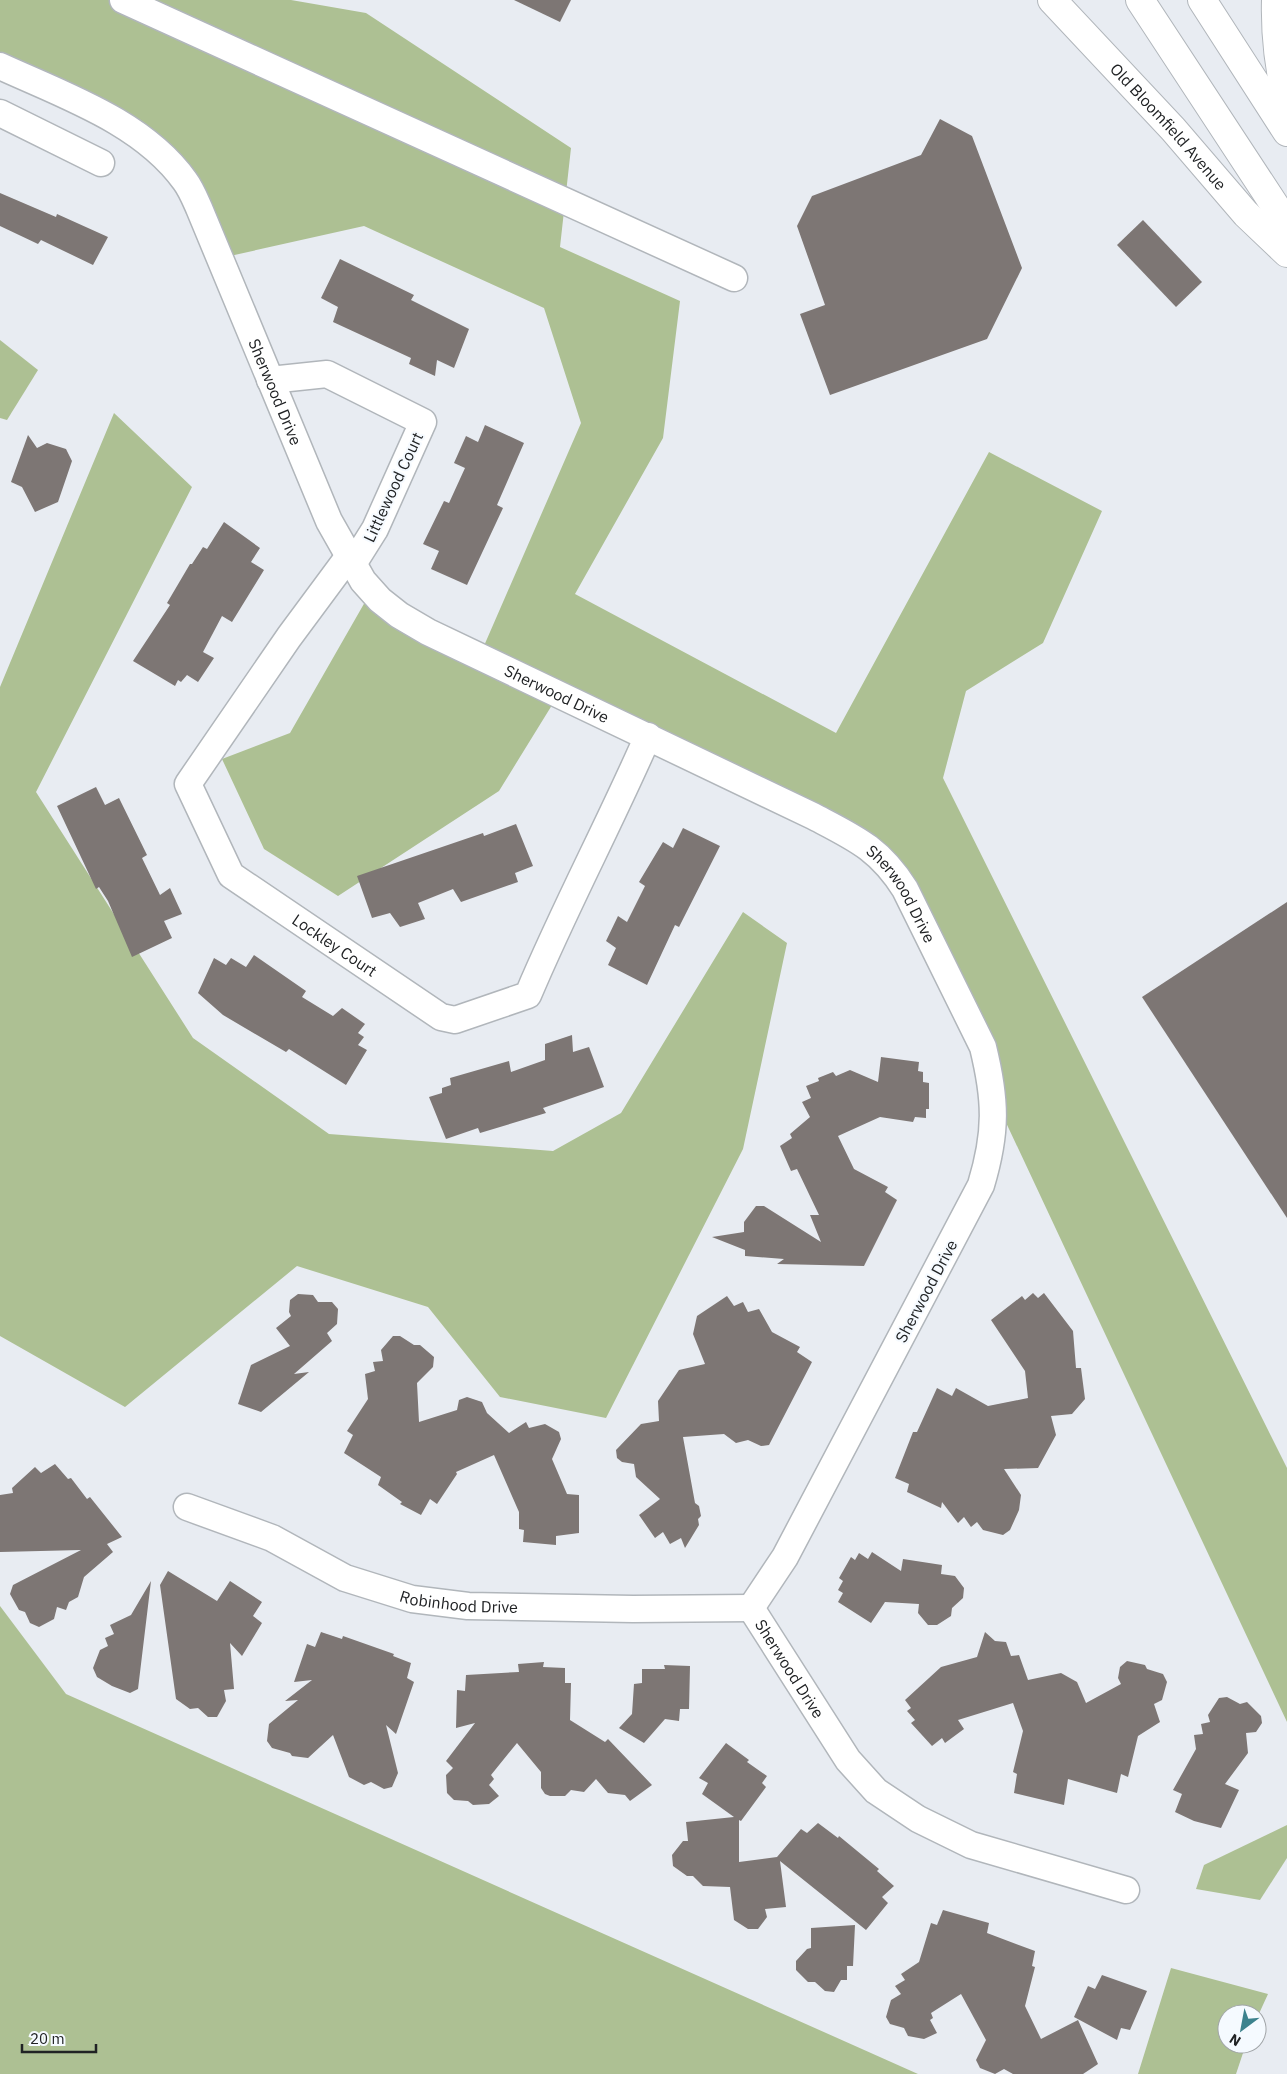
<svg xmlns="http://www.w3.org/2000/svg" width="1287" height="2074" font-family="'IBM Plex Sans',sans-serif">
<rect width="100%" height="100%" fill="#e8ecf2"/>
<g fill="#adc093">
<polygon points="0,0 291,0 366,13 571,148 560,247 680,301 663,438 575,594 836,733 989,452 1102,511 1043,643 966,691 943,778 1287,1468 1287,1722 882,858 557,697 499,791 338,896 264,849 222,759 290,733 369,595 480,655 581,423 544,308 364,226 221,258 155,148 0,72"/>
<polygon points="0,340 38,370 7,420 0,418"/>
<polygon points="114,413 192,487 36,792 193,1038 329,1134 553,1151 621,1113 743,912 787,943 743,1149 606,1418 500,1397 428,1307 297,1266 125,1407 0,1336 0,687"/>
<polygon points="0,1606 66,1694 918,2074 0,2074"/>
<polygon points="1287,1825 1287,1858 1260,1900 1196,1889 1204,1865"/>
<polygon points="1171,1968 1268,1994 1257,2018 1257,2014 1227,2014 1227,2044 1246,2044 1236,2074 1138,2074"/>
</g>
<g fill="#7d7674">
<polygon points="514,0 571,0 560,22"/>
<polygon points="940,119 972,136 1022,268 987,339 830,395 800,314 825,305 797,226 812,196 921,155"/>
<polygon points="0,193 56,217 57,214 108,237 93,265 41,240 38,244 0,226"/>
<polygon points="1143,220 1202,282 1176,307 1117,245"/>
<polygon points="340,259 414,295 411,300 469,329 454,368 437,360 435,376 409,364 411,358 333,322 338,307 321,298"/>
<polygon points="485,425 524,443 497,505 503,508 467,585 431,569 439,551 423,544 444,501 449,503 465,468 454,463 466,436 478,442"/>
<polygon points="28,435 37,448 47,443 66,449 72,461 58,502 35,512 22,487 11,482"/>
<polygon points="224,522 260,548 251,562 264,570 232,622 222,616 203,652 214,658 198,682 187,675 181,682 178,680 175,686 133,661 170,605 167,603 190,564 192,564 203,547 207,549"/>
<polygon points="96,787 105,805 119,798 147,855 142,858 160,895 170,888 182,914 164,921 172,938 132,957 108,901 99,887 96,889 57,806"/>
<polygon points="516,824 533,866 515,873 518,882 461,902 453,889 418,903 425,919 400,927 390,913 372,918 357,876 483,833 484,836"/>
<polygon points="683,828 720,846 679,927 675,925 647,985 608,965 616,948 606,941 618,916 627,922 645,886 639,882 663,842 673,848"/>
<polygon points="1287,902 1287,1218 1142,997"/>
<polygon points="254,955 306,991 302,997 333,1016 342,1008 365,1024 358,1033 364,1037 358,1045 367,1050 346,1085 289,1049 286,1052 223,1015 198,993 214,958 226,965 231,958 246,967"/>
<polygon points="572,1035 573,1052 589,1047 604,1087 543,1108 546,1113 480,1133 478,1128 446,1139 429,1097 442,1093 442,1088 451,1085 450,1078 509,1061 511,1072 545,1060 545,1044"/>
<polygon points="881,1057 919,1062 918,1071 923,1072 923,1082 929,1083 929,1109 926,1109 926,1118 915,1117 913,1122 880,1117 838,1136 854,1169 888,1187 885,1192 897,1200 864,1266 777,1264 784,1259 745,1256 745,1250 712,1237 744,1232 744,1222 756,1206 764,1206 821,1242 810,1215 819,1215 797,1169 791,1171 780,1146 792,1138 790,1134 810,1117 802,1102 811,1098 806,1086 819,1081 818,1078 833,1072 836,1076 850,1070 878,1082"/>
<polygon points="1033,1293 1038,1298 1044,1293 1073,1331 1076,1368 1081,1368 1085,1399 1072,1414 1051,1416 1056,1435 1038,1468 1004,1469 1021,1495 1019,1510 1010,1530 1003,1535 983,1530 977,1522 971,1527 964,1517 958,1523 942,1502 941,1508 907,1492 909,1484 895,1478 913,1432 917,1432 937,1388 952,1396 956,1388 988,1406 1028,1398 1025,1371 991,1320 1022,1296 1025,1300"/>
<polygon points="298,1294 313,1295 318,1302 332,1302 338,1309 337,1324 327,1333 332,1341 294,1374 309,1372 261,1412 238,1404 251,1365 290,1346 276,1328 291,1316 289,1312 290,1300"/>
<polygon points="727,1296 734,1306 743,1302 748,1312 759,1309 772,1332 800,1347 797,1352 812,1362 769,1445 761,1446 748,1440 736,1443 724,1434 683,1437 695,1503 699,1506 701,1516 698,1519 699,1525 685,1548 681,1538 670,1544 663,1532 655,1538 639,1515 660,1499 636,1477 634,1464 622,1462 617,1458 616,1450 641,1424 659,1421 658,1401 679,1370 705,1364 693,1334 697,1316"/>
<polygon points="393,1336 400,1336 414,1345 420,1345 434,1357 433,1367 417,1383 419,1422 457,1410 459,1400 467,1397 482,1402 487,1413 509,1433 526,1422 529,1428 545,1424 559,1432 561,1439 552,1459 567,1494 579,1495 579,1533 556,1536 556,1545 523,1542 524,1530 519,1529 519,1512 494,1455 456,1472 457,1474 437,1504 430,1499 421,1515 400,1504 402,1502 378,1485 381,1477 344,1453 353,1435 347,1431 368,1399 365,1374 375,1371 373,1362 383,1361 381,1350"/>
<polygon points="55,1464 68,1479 71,1478 87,1499 90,1497 122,1537 107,1544 113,1552 84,1577 78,1597 69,1602 66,1610 57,1607 54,1619 39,1627 30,1623 25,1612 19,1610 10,1594 13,1585 81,1550 0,1552 0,1495 13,1493 12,1488 35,1467 41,1473"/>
<polygon points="872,1552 901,1571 903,1559 942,1565 941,1574 955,1576 964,1588 963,1598 952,1608 951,1616 937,1625 928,1625 918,1613 919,1604 885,1602 871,1623 838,1602 843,1593 838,1590 843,1581 839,1578 851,1557 855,1560 859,1553 868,1559"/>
<polygon points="168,1571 217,1601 230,1581 262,1602 253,1616 262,1623 242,1656 230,1643 234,1689 224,1690 226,1701 217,1717 208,1717 198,1708 190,1709 176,1699 160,1585"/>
<polygon points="151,1581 138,1689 130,1693 112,1686 97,1677 93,1668 100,1650 108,1646 105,1638 114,1634 110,1625 131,1615"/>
<polygon points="321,1632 342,1639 343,1636 394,1654 393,1656 411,1663 407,1678 414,1682 396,1734 386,1725 398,1773 392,1787 384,1789 371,1782 364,1785 349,1777 333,1735 308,1758 292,1756 290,1753 272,1748 267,1741 269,1724 298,1700 285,1701 312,1680 294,1682 307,1644 315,1647"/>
<polygon points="985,1632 995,1641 1006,1642 1011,1656 1019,1655 1028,1680 1061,1673 1077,1682 1086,1703 1121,1684 1118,1678 1120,1667 1127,1661 1145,1665 1147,1669 1163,1674 1167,1682 1162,1700 1154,1704 1160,1722 1138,1736 1128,1777 1121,1774 1117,1793 1068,1779 1064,1805 1014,1793 1017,1774 1013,1772 1023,1731 1013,1703 958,1720 964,1729 945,1743 942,1738 932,1746 911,1723 915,1720 907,1711 911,1708 905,1700 941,1667 977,1657"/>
<polygon points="544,1662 543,1667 565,1668 565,1683 571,1683 570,1720 605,1742 608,1739 652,1785 630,1801 625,1795 608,1793 596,1779 584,1792 571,1790 565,1796 550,1796 545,1794 541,1788 541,1772 517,1743 491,1775 494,1779 489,1785 499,1796 489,1804 473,1805 468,1801 454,1800 447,1793 446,1775 453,1768 446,1761 475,1723 456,1728 457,1690 465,1691 466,1675 519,1672 518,1664"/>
<polygon points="664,1665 690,1666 689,1709 680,1709 679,1721 665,1719 644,1743 619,1728 632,1714 634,1684 642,1683 642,1669 665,1669"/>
<polygon points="1227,1697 1240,1704 1247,1702 1261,1716 1262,1723 1256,1732 1246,1733 1248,1753 1225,1784 1239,1790 1221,1828 1194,1821 1175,1812 1182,1794 1173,1790 1196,1749 1194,1735 1203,1734 1201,1724 1210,1722 1208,1715 1219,1698"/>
<polygon points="726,1743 749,1760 747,1762 767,1776 762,1783 766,1787 741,1821 739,1820 739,1862 777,1857 801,1829 807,1833 818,1823 838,1838 839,1836 879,1869 877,1871 894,1886 882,1897 888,1903 866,1930 780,1861 786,1907 765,1909 767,1917 758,1929 748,1929 734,1920 730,1887 703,1886 693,1876 687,1876 673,1866 672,1855 683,1841 688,1841 686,1822 734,1817 702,1794 708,1783 699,1778"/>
<polygon points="943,1910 989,1923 987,1933 1035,1951 1032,1966 1035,1967 1025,2006 1041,2039 1078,2020 1098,2064 1083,2074 1013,2074 1004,2069 995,2074 980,2068 976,2060 986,2040 961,1994 931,2013 933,2018 930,2020 937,2033 924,2039 908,2036 904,2028 890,2024 886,2017 891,2000 901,1994 895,1986 905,1980 901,1974 919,1962 931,1923 937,1925"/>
<polygon points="855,1925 853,1966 847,1966 847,1980 841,1980 834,1992 825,1991 815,1982 808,1982 796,1970 796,1961 807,1949 811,1948 811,1928"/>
<polygon points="1102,1975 1147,1991 1130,2030 1121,2028 1117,2040 1074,2017 1088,1986 1095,1989"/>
</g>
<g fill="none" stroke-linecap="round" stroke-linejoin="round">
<defs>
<g id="minor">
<polyline points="123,0 734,278"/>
<path id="s1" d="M0,66c63,29 143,56 185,115 6,8 10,18 14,27l130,313 34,60 17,19 19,15 29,17 385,184c42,22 66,32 92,73l78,158c13,53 14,85 -2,138l-196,372 -34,51"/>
<polyline points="0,113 101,163"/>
<polyline points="270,380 327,374 423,422 375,529 353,564"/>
<path id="s2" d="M349,556l-60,81 -101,147 43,91 210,142 14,3 73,-25c37,-88 82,-172 120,-259"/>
<path id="s3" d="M187,1507l85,31 73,40 67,21 56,7 165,3 118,-1"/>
<path id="s4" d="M751,1608l97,152 28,31 42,28 53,26 155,45"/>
</g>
<g id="tertiary">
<path id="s5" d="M1052,0l121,129 73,85 41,39"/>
</g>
<g id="trunk">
<polyline points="1140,0 1287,224"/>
<polyline points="1202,0 1287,132"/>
<path d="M1276,0c-1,34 3,68 11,101"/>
</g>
</defs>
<use href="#minor" stroke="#b1b6bb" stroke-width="29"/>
<use href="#tertiary" stroke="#b1b6bb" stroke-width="30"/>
<use href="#trunk" stroke="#b1b6bb" stroke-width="30"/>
<use href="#minor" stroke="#fff" stroke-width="26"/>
<use href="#tertiary" stroke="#fff" stroke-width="28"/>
<use href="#trunk" stroke="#fff" stroke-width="28"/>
</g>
<g text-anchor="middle" stroke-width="4" stroke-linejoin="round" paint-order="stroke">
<g font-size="16" fill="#202224" stroke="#f5faff">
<text dy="6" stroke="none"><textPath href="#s5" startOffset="172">Old Bloomfield Avenue</textPath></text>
<text dy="6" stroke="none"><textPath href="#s1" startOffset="450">Sherwood Drive</textPath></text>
<text transform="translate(393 487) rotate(-65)" y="6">Littlewood Court</text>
<text dy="6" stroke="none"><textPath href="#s1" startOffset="885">Sherwood Drive</textPath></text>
<text dy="6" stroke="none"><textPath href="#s1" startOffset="1290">Sherwood Drive</textPath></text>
<text dy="6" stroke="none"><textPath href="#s2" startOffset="505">Lockley Court</textPath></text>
<text transform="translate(926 1291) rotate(-62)" y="6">Sherwood Drive</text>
<text dy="6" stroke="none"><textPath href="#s3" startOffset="291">Robinhood Drive</textPath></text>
<text dy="6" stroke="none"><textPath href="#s4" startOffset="72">Sherwood Drive</textPath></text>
</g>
</g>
<g transform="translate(1242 2029) rotate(212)"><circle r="24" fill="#f5faff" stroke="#a0a4a7"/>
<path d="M0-4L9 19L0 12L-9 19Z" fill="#3c828d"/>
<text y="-8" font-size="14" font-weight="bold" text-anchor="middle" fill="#202224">N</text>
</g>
<path d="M22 2044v8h74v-8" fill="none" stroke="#202224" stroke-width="2.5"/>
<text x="30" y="2044" font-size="15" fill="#202224" stroke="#f5faff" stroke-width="4" paint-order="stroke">20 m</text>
</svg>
